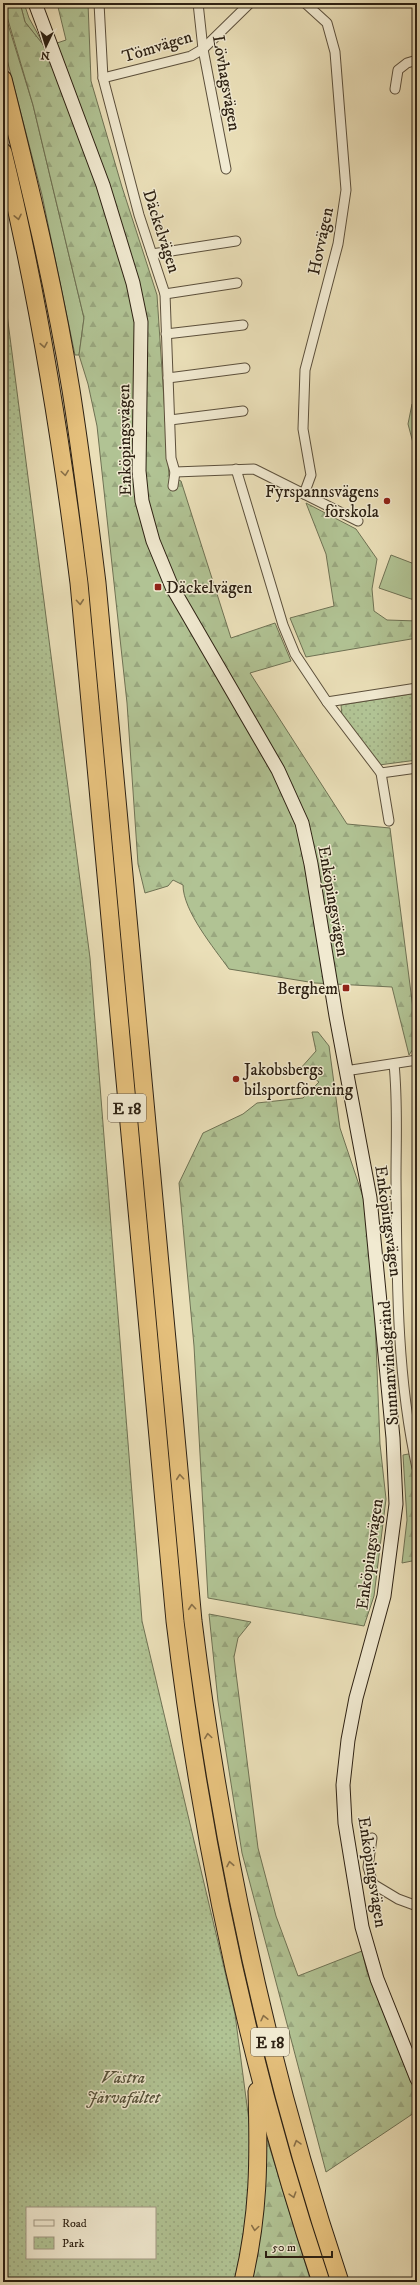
<svg xmlns="http://www.w3.org/2000/svg" width="420" height="2285" font-family="'IM FELL DW Pica',serif">
<defs>
<pattern id="forest-firs" width="22" height="20" patternUnits="userSpaceOnUse"><rect width="22" height="20" fill="#b1c394"/><path d="M5 1l3.5 6h-7zM16 11l3.5 6h-7z" fill="#99a77f"/></pattern>
<pattern id="park-dots" width="8" height="8" patternUnits="userSpaceOnUse"><rect width="8" height="8" fill="#b1c394"/><path d="M2 2h.1M6 6h.1" fill="none" stroke="#99a77f" stroke-width="1.8" stroke-linecap="round"/></pattern>
</defs>
<rect width="100%" height="100%" fill="#eadfb8"/>
<filter id="stains"><feTurbulence type="fractalNoise" baseFrequency=".005" numOctaves="4"/><feColorMatrix values="0 0 0 0 .2 0 0 0 0 .09 0 0 0 0 .02 0 0 0 .5 -.17"/></filter>
<radialGradient id="worn" r=".72"><stop offset=".6" stop-color="#630" stop-opacity="0"/><stop offset="1" stop-color="#630" stop-opacity=".3"/></radialGradient>
<g fill="#b1c394" stroke="#6f7254">
<polygon points="20,3 24,3 29,18 45,47 25,22"/>
<polygon points="3,8 33,105 84,318 79,355 75,355 42,195 3,44"/>
<polygon points="417,403 417,458 408,424 412,404"/>
<polygon points="391,555 417,565 417,601 379,588"/>
</g>
<g fill="url(#forest-firs)" stroke="#6f7254">
<path d="M3,3h17l5,19 20,25 21,-7 -8,-33 -3,-4h33l3,78 31,106 35,108 12,181 12,5 50,157 44,-15 16,38 -41,12 97,151 43,4 27,212v3l-8,12 -17,-68 -77,-4 -86,-14c-15,-21 -46,-58 -46,-84l-10,-5 -5,6 -23,7 -7,-29 -11,-161 -30,-277 -9,-42 -9,-29 5,-37 -51,-213z"/>
<polygon points="306,503 356,529 377,559 372,589 374,611 387,620 417,621 417,638 306,657 290,618 334,606 326,554"/>
<polygon points="312,1032 318,1032 329,1046 340,1128 364,1200 374,1293 380,1444 386,1499 374,1596 364,1626 208,1598 194,1346 179,1183 203,1133 243,1114 257,1103 303,1098 319,1082 300,1069 316,1051"/>
<polygon points="414,1453 417,1468 417,1560 402,1563 407,1520 403,1455"/>
<polygon points="209,1614 251,1622 238,1638 234,1657 258,1848 276,1916 298,1976 362,1951 367,1972 417,2097 417,2111 326,2172 242,1853 218,1701"/>
<polygon points="263,2126 311,2282 248,2282"/>
</g>
<g fill="url(#park-dots)" stroke="#6f7254" fill-rule="evenodd">
<path d="M3,283l87,675 52,663 93,393 17,130 1,47 -15,91h-235zM27,2208h128v50h-128z"/>
<polygon points="417,693 417,760 379,765 342,716 341,705"/>
</g>
<g fill="none" stroke-linecap="round" stroke-linejoin="round">
<defs>
<g id="street">
<polyline points="99,3 103,78 139,215 165,294 171,458 175,472 173,486"/>
<polyline points="198,3 203,49 226,169"/>
<polyline points="103,78 191,56 203,49 250,3"/>
<polyline points="395,89 398,70 407,63 417,60"/>
<polyline points="152,254 236,241"/>
<polyline points="165,294 237,283"/>
<polyline points="166,334 243,325"/>
<polyline points="168,378 245,368"/>
<polyline points="170,420 243,411"/>
<polyline points="236,469 283,625 295,654 327,702"/>
<polyline points="175,472 254,469 358,521"/>
<polyline points="304,494 311,475 303,429 305,370 338,244 346,190 335,52 327,23 305,3"/>
<polyline points="417,688 327,702 381,773 417,768"/>
<polyline points="381,773 389,821"/>
<path d="M394,1064c4,39 2,75 2,114 1,96 0,196 21,290"/>
<polyline points="345,1071 417,1060"/>
<polyline points="372,1838 368,1867 373,1884 398,1899 417,1906"/>
</g>
<polyline id="secondary" points="35,3 103,185 133,283 141,322 139,471 142,501 153,541 172,587 278,770 302,823 311,864 336,1016 370,1198 393,1438 396,1504 384,1596 356,1698 348,1740 343,1785 345,1823 362,1927 377,1979 417,2079"/>
<g id="highway">
<path d="M3,79c26,103 51,206 68,311 10,64 18,128 26,193l96,1038c28,225 75,446 147,661"/>
<path d="M3,152c35,142 58,286 76,431l96,1038c27,225 74,446 146,661"/>
<path d="M243,2282c16,-68 16,-122 14,-191"/>
</g>
</defs>
<use href="#street" stroke="#5c503c" stroke-width="11"/>
<use href="#secondary" stroke="#2d2113" stroke-width="15"/>
<use href="#highway" stroke="#2d2113" stroke-width="19"/>
<use href="#street" stroke="#f1ead1" stroke-width="9"/>
<use href="#secondary" stroke="#f1ead1" stroke-width="13"/>
<use href="#highway" stroke="#e5c07c" stroke-width="17"/>
</g>
<defs><path id="oneway-chevron" d="M-2-3.5L2.5 0L-2 3.5" fill="none" stroke-width="1.6" stroke-linecap="round" stroke-linejoin="round"/></defs>
<g stroke="#897048">
<use href="#oneway-chevron" transform="translate(18 217) rotate(78)"/>
<use href="#oneway-chevron" transform="translate(44 345) rotate(80)"/>
<use href="#oneway-chevron" transform="translate(65 473) rotate(82)"/>
<use href="#oneway-chevron" transform="translate(80 602) rotate(85)"/>
<use href="#oneway-chevron" transform="translate(180 1477) rotate(-95)"/>
<use href="#oneway-chevron" transform="translate(192 1607) rotate(-95)"/>
<use href="#oneway-chevron" transform="translate(208 1736) rotate(-98)"/>
<use href="#oneway-chevron" transform="translate(230 1864) rotate(-101)"/>
<use href="#oneway-chevron" transform="translate(264 2018) rotate(-103)"/>
<use href="#oneway-chevron" transform="translate(297 2143) rotate(-106)"/>
<use href="#oneway-chevron" transform="translate(293 2195) rotate(73)"/>
<use href="#oneway-chevron" transform="translate(255 2228) rotate(98)"/>
</g>
<g fill="#8f2418" stroke="#f1ead1" stroke-width="1.5">
<circle cx="387" cy="501" r="4"/>
<rect x="154" y="583" width="8" height="8" rx="2"/>
<rect x="342" y="984" width="8" height="8" rx="2"/>
<circle cx="236" cy="1079" r="4"/>
</g>
<g text-anchor="middle" stroke-width="3" stroke-linejoin="round" paint-order="stroke">
<g fill="#f1ead1" stroke="#685d4c" stroke-width="1">
<rect x="108" y="1094" width="38" height="28" rx="3"/>
<rect x="251" y="2028" width="38" height="28" rx="3"/>
</g>
<g font-size="16" font-weight="bold" fill="#2d2113">
<text x="127" y="1114">E 18</text>
<text x="270" y="2048">E 18</text>
</g>
<g font-size="17" fill="#2d2113" stroke="#f1ead1">
<text transform="translate(157 46) rotate(-17)" y="6">Tömvägen</text>
<text transform="translate(227 83) rotate(80)" y="6">Lövhagsvägen</text>
<text transform="translate(162 231) rotate(72)" y="6">Däckelvägen</text>
<text transform="translate(320 241) rotate(-78)" y="6">Hovvägen</text>
<text transform="translate(124 440) rotate(-91)" y="6">Enköpingsvägen</text>
<text transform="translate(334 901) rotate(80)" y="6">Enköpingsvägen</text>
<text transform="translate(389 1221) rotate(82)" y="6">Enköpingsvägen</text>
<text transform="translate(388 1363) rotate(-94)" y="6">Sunnanvindsgränd</text>
<text transform="translate(369 1554) rotate(-82)" y="6">Enköpingsvägen</text>
<text transform="translate(373 1872) rotate(81)" y="6">Enköpingsvägen</text>
</g>
<g font-size="17" fill="#2d2113" stroke="#f1ead1" text-anchor="end">
<text x="379" y="497">Fyrspannsvägens<tspan x="379" dy="20">förskola</tspan></text>
<text x="166" y="593" text-anchor="start">Däckelvägen</text>
<text x="338" y="994">Berghem</text>
<text x="244" y="1075" text-anchor="start">Jakobsbergs<tspan x="244" dy="20">bilsportförening</tspan></text>
</g>
<g font-size="17" font-style="italic" fill="#55523a" stroke="#f1ead1">
<text x="123" y="2083">Västra<tspan x="123" dy="20">Järvafältet</tspan></text>
</g>
</g>
<rect width="420" height="2285" fill="none" stroke="#eadfb8" stroke-width="16"/>
<rect x="4" y="4" width="412" height="2277" fill="none" stroke="#2d2113" stroke-width="2"/>
<rect x="8" y="8" width="404" height="2269" fill="none" stroke="#2d2113"/>
<rect x="26" y="2207" width="130" height="52" fill="#f1ead1" stroke="#a39a85"/>
<rect x="34" y="2220" width="20" height="6" fill="#f1ead1" stroke="#a39a85"/>
<text x="62" y="2227" font-size="12" fill="#2d2113">Road</text>
<rect x="34" y="2237" width="20" height="12" fill="url(#park-dots)" stroke="#a39a85"/>
<text x="62" y="2247" font-size="12" fill="#2d2113">Park</text>
<g transform="translate(46 46) rotate(184)" stroke="#f1ead1" stroke-width="3" paint-order="stroke">
<path d="M0-3L7 15L0 10L-7 15Z" fill="#2d2113"/>
<text y="-6" font-size="11" font-weight="bold" text-anchor="middle" fill="#2d2113">N</text>
</g>
<path d="M266 2251v6h66v-6" fill="none" stroke="#2d2113" stroke-width="2"/>
<text x="272" y="2251" font-size="12" fill="#2d2113" stroke="#f1ead1" stroke-width="3" paint-order="stroke">50 m</text>
<rect width="100%" height="100%" filter="url(#stains)"/>
<rect width="100%" height="100%" fill="url(#worn)"/>
</svg>
